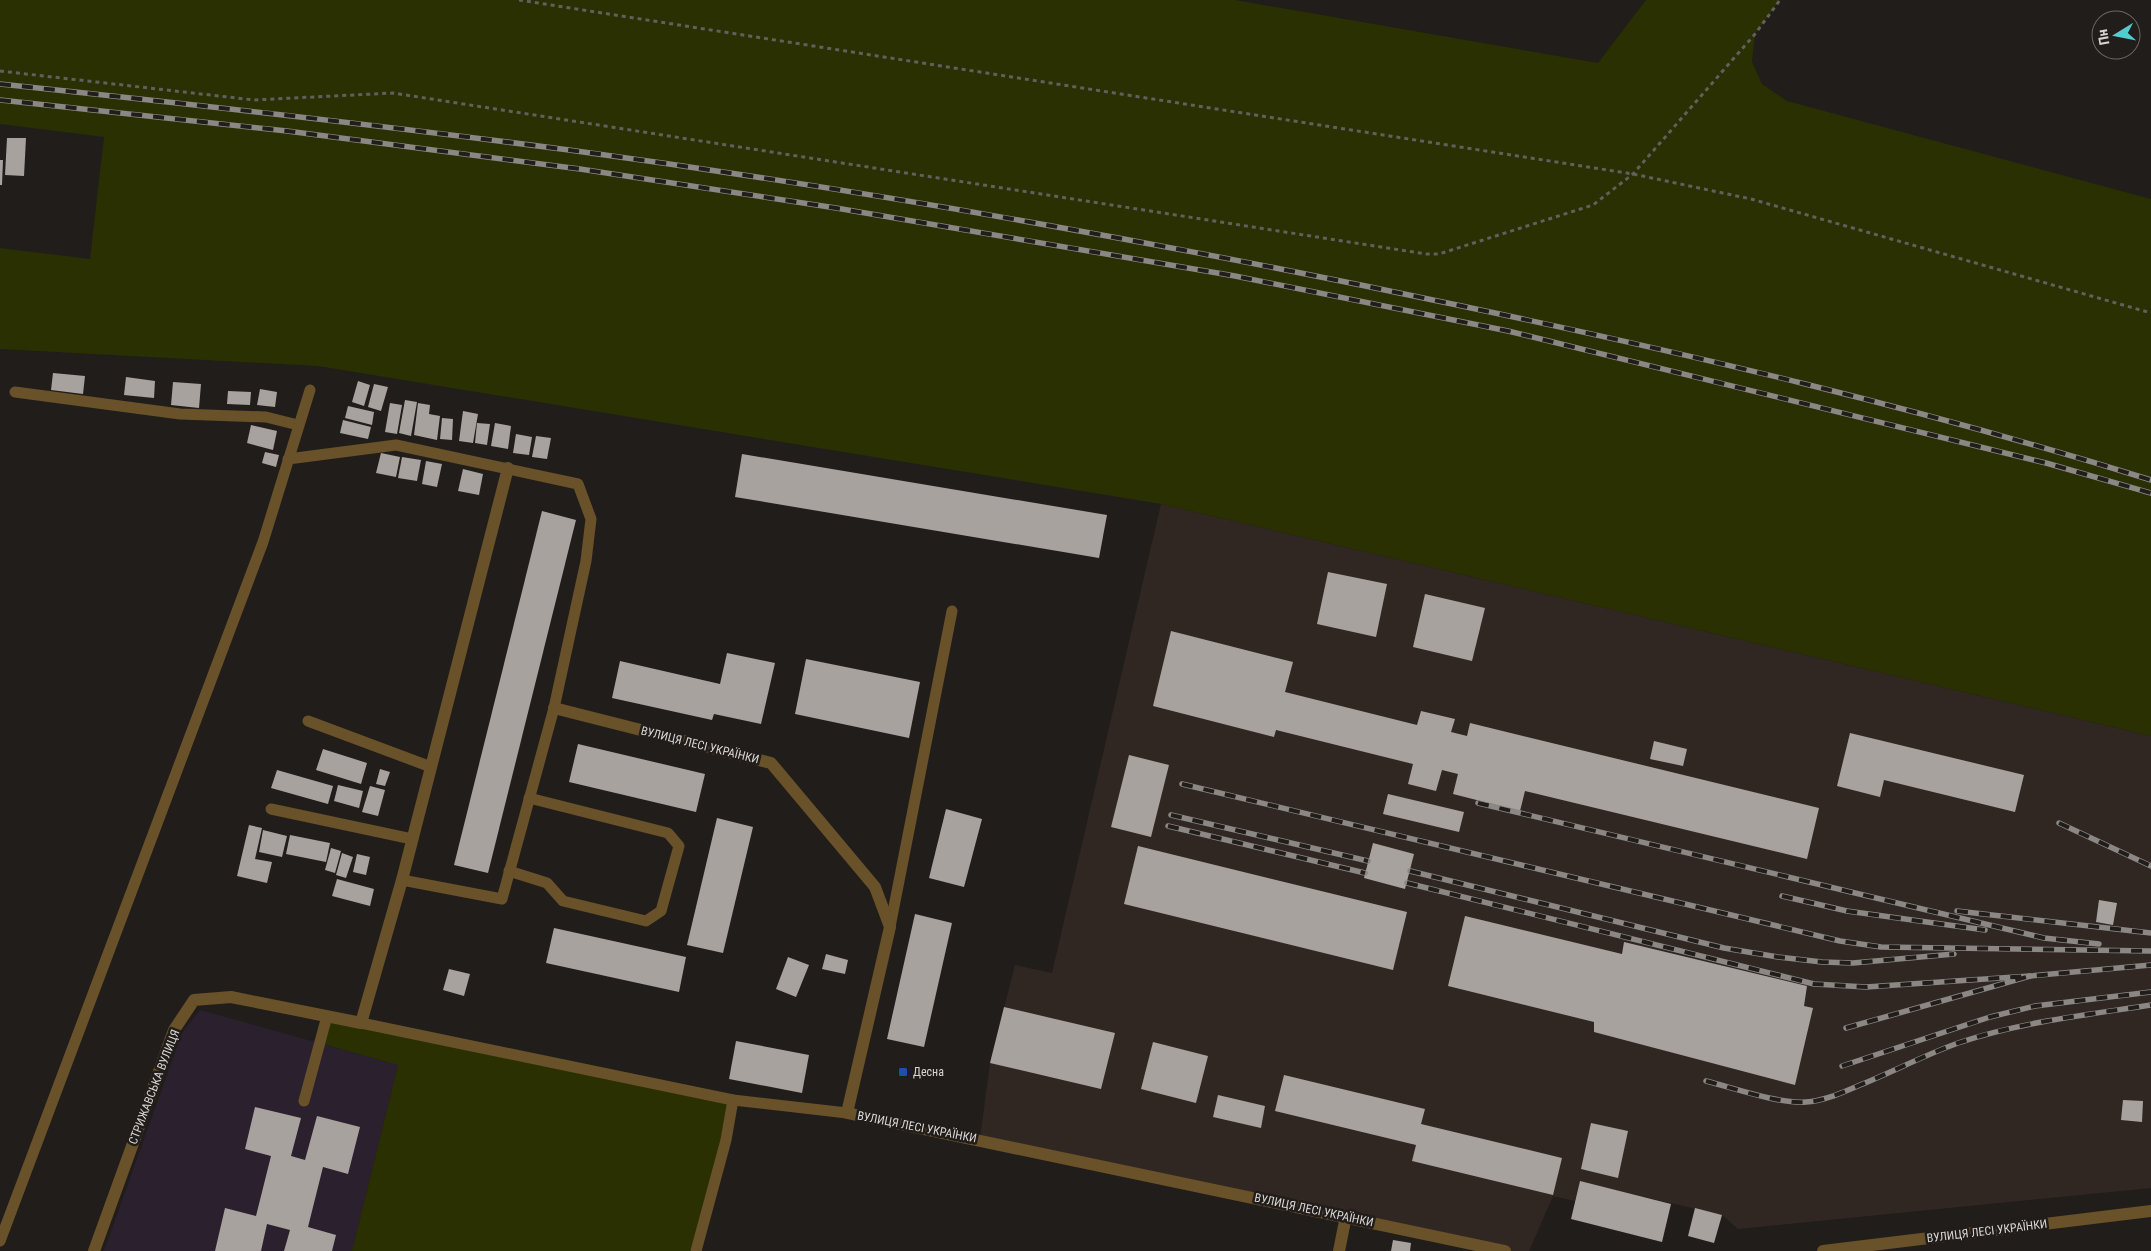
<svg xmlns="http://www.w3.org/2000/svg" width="2151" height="1251" font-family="'Roboto Condensed',sans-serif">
<rect width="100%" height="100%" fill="#211d1a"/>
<polygon fill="#312722" points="1161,504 2151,736 2151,1188 1738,1229 1722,1215 1580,1182 1575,1201 1553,1196 1529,1251 1505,1251 980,1139 990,1063 1015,965 1052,973"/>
<polygon fill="#2b202e" points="200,1010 398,1065 352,1251 104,1251 182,1033"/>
<g fill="#2a3002">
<polygon points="0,0 1235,0 1598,63 1646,0 1780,0 1755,34 1752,62 1762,84 1787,101 2151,199 2151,736 1161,504 318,366 0,349 0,248 90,259 104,137 0,124"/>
<polygon points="327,1016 733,1100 696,1251 352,1251 398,1065 319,1043"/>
</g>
<g fill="#a8a29f">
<polygon points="7,138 26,138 24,176 5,175"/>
<polygon points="0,160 3,160 2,185 0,185"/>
<polygon points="53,373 85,376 83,394 51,390"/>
<polygon points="126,377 155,381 154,398 124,395"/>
<polygon points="358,381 370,385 364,406 352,402"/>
<polygon points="173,382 201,384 199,408 171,405"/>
<polygon points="374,384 388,387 381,411 368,407"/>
<polygon points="260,389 277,392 275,407 257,405"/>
<polygon points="228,391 251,392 250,405 227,404"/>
<polygon points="405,400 417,402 411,436 399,433"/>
<polygon points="390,403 402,405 397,434 385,432"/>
<polygon points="418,403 430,405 429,414 440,416 437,440 414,435"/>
<polygon points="348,406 374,412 372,425 345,418"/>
<polygon points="463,411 478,414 473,443 459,441"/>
<polygon points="442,418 453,419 452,440 440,439"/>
<polygon points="343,420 371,427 368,439 340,433"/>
<polygon points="477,423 490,424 487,445 475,443"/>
<polygon points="495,423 511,426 508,449 491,446"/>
<polygon points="251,425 277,431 273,450 247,443"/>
<polygon points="516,434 532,437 529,455 513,453"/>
<polygon points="536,436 551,438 547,459 532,457"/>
<polygon points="265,452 279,455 276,467 262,463"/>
<polygon points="381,453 400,457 396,477 376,473"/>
<polygon points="742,454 1107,515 1099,558 735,497"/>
<polygon points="402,457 421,460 417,481 398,478"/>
<polygon points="426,461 442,464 437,487 422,484"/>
<polygon points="463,469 483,474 479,495 458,491"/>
<polygon points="542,511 576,520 488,873 454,865"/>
<polygon points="1328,572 1387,584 1376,637 1317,624"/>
<polygon points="1425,594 1485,608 1472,661 1413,647"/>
<polygon points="1171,631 1293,662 1285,692 1417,725 1421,711 1455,719 1451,732 1467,736 1470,723 1819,808 1807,859 1525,791 1520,811 1453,794 1458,774 1442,770 1436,791 1408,784 1413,764 1276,730 1274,737 1153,706"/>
<polygon points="727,653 775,663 761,724 714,714 712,720 612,698 620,661 720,684"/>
<polygon points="806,659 920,682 909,738 795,714"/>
<polygon points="1850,733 2024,775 2015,812 1884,780 1880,797 1837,786"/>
<polygon points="1654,741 1687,749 1683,766 1650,759"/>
<polygon points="578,744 705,774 696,812 569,782"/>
<polygon points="323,749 367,763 361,784 316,770"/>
<polygon points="1129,755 1169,765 1151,837 1111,827"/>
<polygon points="380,769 390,772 385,786 376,784"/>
<polygon points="277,770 333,786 328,804 271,788"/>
<polygon points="338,785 363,791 359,808 334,801"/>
<polygon points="370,786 385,790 378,816 362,812"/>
<polygon points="1388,794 1464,812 1459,832 1383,814"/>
<polygon points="946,809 982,819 964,887 929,878"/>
<polygon points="717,818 753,827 723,953 687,945"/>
<polygon points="249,825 262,828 255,859 272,862 267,883 237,876"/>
<polygon points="263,830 287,836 282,857 259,852"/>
<polygon points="290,835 330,843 326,862 286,854"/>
<polygon points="1373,843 1414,854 1405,889 1364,878"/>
<polygon points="1138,846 1407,912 1393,970 1124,904"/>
<polygon points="331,848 341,851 335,873 325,870"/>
<polygon points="342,853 353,857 346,878 336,875"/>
<polygon points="357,854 370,857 366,875 353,872"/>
<polygon points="337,879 374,889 370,906 332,896"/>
<polygon points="2099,900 2117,903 2113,925 2096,922"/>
<polygon points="915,914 952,923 924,1047 887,1039"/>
<polygon points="1465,916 1622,954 1624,942 1807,986 1804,1006 1813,1008 1795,1085 1594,1032 1594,1022 1448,986"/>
<polygon points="554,928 686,957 679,992 546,963"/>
<polygon points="826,954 848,960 845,974 822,969"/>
<polygon points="788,957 809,965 796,997 776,989"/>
<polygon points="449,969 470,974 464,996 443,990"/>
<polygon points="1004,1007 1115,1033 1101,1089 990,1063"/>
<polygon points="736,1041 809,1055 802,1093 729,1079"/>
<polygon points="1153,1042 1208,1056 1196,1103 1141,1089"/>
<polygon points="1284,1075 1425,1109 1421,1124 1562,1158 1553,1195 1412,1161 1416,1145 1275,1111"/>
<polygon points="1218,1095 1265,1106 1261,1128 1213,1117"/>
<polygon points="2123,1100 2143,1101 2142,1122 2121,1120"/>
<polygon points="255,1107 301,1118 291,1156 305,1160 317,1116 360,1127 348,1174 323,1167 308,1227 336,1235 332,1251 284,1251 290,1230 267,1224 261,1251 215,1251 225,1208 256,1216 271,1156 245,1149"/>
<polygon points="1591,1123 1628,1131 1618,1178 1581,1169"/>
<polygon points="1580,1181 1671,1204 1662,1242 1571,1219"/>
<polygon points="1695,1208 1722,1215 1714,1243 1688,1236"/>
<polygon points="1393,1240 1411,1243 1410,1251 1391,1251"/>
</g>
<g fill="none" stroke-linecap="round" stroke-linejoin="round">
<g stroke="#625f5c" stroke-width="3" stroke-dasharray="4 4" stroke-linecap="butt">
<polyline points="519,0 1633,174 1751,199 2151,313"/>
<polyline points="0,71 254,100 393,93 1426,254 1439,254 1593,205 1633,174 1755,34 1780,0"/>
</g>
<g stroke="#695129" stroke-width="11">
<polyline points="15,392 180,414 266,417 298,425"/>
<polyline points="288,459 396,445 578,484 591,519 586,561 554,708 502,899 402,880"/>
<polyline points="308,721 431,767"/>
<polyline points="271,809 412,839"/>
<polyline points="509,871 547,883 563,901 646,921 661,911 679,846 668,833 529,798"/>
<polyline points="890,927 952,611"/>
<polyline points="361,1023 733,1100 847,1113"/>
<polyline points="304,1101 327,1016"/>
<polyline points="0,1241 263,542 310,390"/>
<polyline points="696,1251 726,1140 733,1100"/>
</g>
<g stroke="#695129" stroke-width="12">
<polyline points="554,708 771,763 875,887 890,927 847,1113 1505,1251"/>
<polyline points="94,1251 174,1030 194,1000 231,997 361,1023 402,880 508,468"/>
<polyline points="1339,1251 1346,1216"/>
<polyline points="1823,1251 2151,1211"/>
</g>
<defs>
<g id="rail">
<path d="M0,84c190,20 379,41 569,66 297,40 594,93 888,155 234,49 466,104 694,175"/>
<polyline points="0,100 287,131 580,169 836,208 1235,276 1508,331 2046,463 2151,493"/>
<polyline points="1182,784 1840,941 1881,947 2151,951"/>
<polyline points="1478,803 2044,938 2099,944"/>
<polyline points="1171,815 1368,861"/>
<polyline points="2059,823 2151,866"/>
<polyline points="1168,826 1365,873"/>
<polyline points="1410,871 1724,948 1778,957 1822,962 1853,963 1954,954"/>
<polyline points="1407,883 1814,984 1866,987 2030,976"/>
<polyline points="1782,896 1847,911 1985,930"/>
<polyline points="1957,911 2151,933"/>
<polyline points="1846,1028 2030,976 2151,965"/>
<polyline points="1842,1066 1990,1017 2035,1006 2151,992"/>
<path d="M1706,1081c28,7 72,23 100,21 19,-1 37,-10 54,-17 32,-13 65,-30 98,-42 62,-21 128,-28 193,-38"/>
</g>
</defs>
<use href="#rail" stroke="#8a8785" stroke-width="5.5"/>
<use href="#rail" stroke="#211d1a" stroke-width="4" stroke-dasharray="11" stroke-linecap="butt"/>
</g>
<rect fill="#1a4fb4" stroke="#211d1a" stroke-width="2" x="898" y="1067" width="10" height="10" rx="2.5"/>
<g text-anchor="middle" stroke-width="5" stroke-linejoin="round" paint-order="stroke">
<g font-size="12" fill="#d8d5d4" stroke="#211d1a">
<text transform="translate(700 745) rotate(14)" y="4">ВУЛИЦЯ ЛЕСІ УКРАЇНКИ</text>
<text transform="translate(154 1087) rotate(-69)" y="4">СТРИЖАВСЬКА ВУЛИЦЯ</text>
<text transform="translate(917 1127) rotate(11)" y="4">ВУЛИЦЯ ЛЕСІ УКРАЇНКИ</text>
<text transform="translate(1314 1210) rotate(12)" y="4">ВУЛИЦЯ ЛЕСІ УКРАЇНКИ</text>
<text transform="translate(1987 1231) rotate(-7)" y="4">ВУЛИЦЯ ЛЕСІ УКРАЇНКИ</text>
</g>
<g font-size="12" fill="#d8d5d4" stroke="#211d1a" text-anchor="start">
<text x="913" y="1076">Десна</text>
</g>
</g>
<g transform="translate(2116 35) rotate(260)"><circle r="24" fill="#211d1a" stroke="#6a6764"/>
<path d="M0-4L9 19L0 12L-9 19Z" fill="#52ccd0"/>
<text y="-8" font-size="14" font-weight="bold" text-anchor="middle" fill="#d8d5d4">Пн</text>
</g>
</svg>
